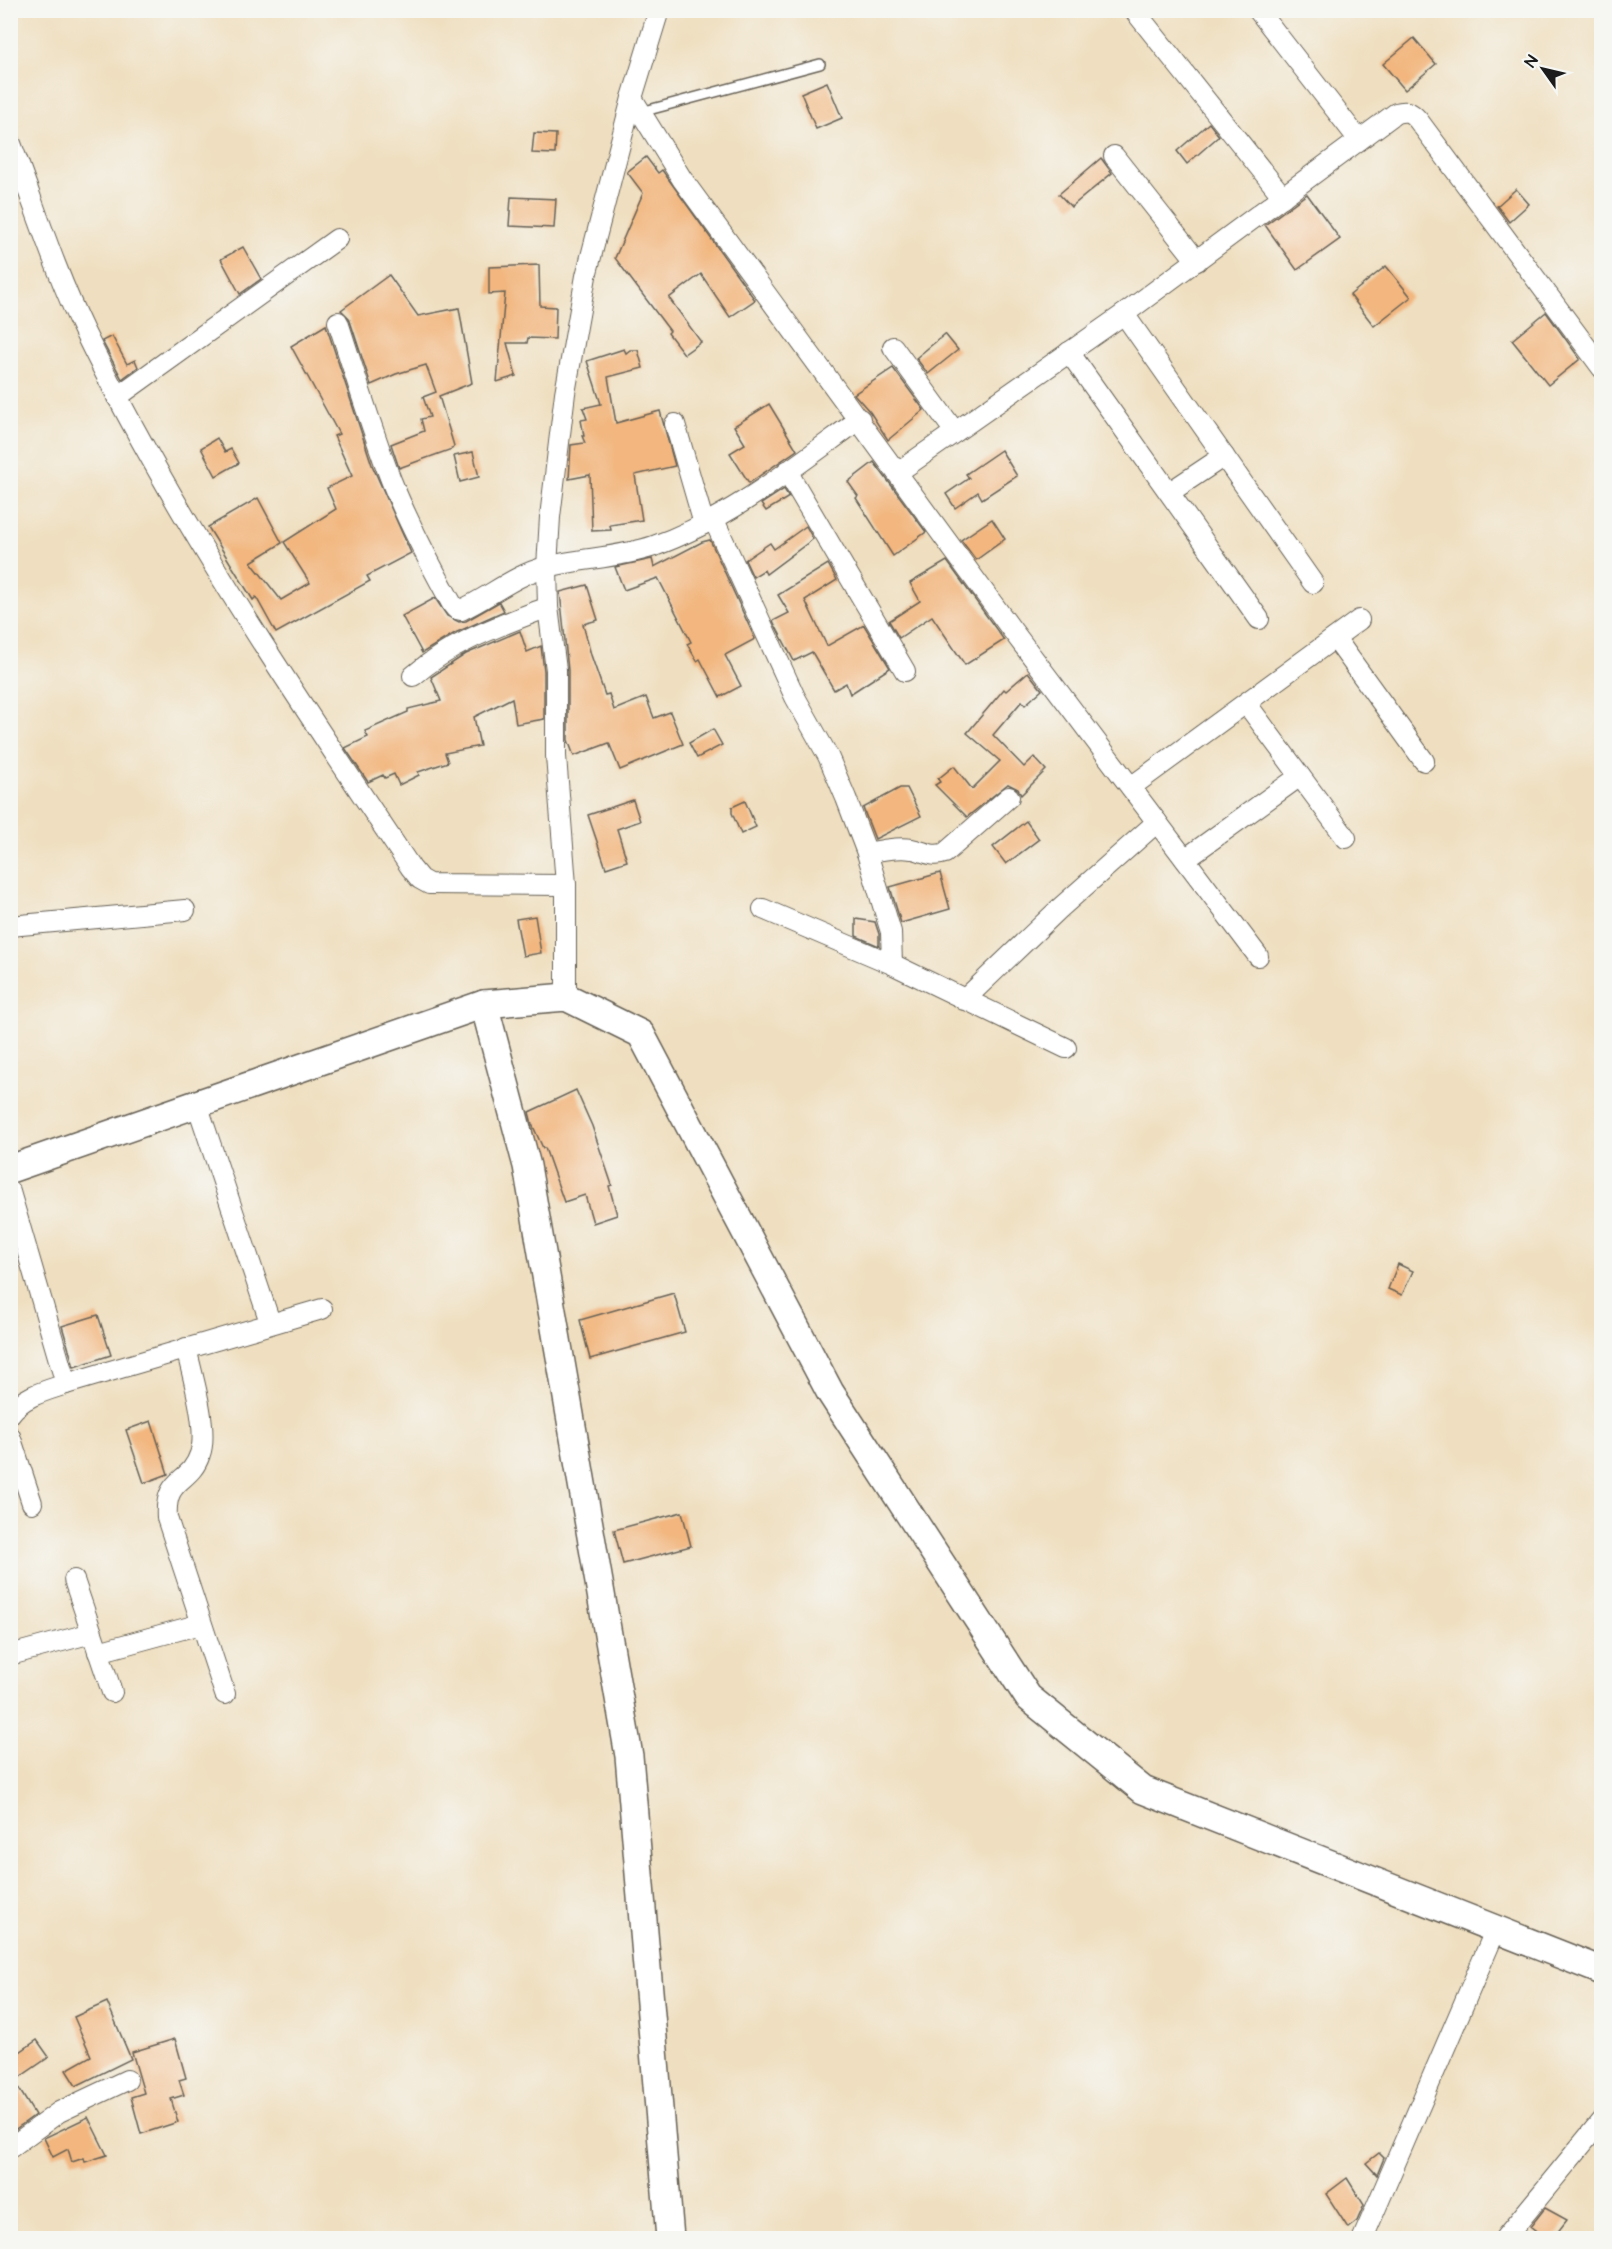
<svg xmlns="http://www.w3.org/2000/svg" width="1612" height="2249" font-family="'Architects Daughter',sans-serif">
<rect width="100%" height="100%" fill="#f6f6f2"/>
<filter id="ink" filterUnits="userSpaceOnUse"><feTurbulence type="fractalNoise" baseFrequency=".0167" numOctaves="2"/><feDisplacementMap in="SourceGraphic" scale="12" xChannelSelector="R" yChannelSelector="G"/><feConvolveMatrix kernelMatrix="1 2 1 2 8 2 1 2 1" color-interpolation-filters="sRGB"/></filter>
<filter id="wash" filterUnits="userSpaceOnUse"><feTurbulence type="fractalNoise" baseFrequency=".008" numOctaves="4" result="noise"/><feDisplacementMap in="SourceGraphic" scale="24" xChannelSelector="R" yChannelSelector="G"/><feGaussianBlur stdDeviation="1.35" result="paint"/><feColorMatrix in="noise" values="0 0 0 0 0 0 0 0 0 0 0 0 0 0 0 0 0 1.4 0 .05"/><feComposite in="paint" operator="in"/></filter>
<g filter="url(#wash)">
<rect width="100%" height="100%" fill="#efdfc0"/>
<g id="blocks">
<g fill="#f2b67e">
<polygon points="1414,38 1436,64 1405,90 1383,64"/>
<polygon points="827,82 842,118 816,129 801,93"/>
<polygon points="1209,123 1219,136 1187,164 1177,151"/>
<polygon points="534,133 556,134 555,154 532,153"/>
<polygon points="646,157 658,173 662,170 755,300 730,317 701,274 669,298 701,342 684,354 668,333 670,331 615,258 643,193 627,172"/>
<polygon points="1101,158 1112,173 1071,207 1059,194"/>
<polygon points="1516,189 1529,204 1509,222 1497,206"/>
<polygon points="1307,194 1340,239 1297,270 1265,225"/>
<polygon points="511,197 556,199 554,228 509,226"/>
<polygon points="243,247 261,279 240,294 221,259"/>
<polygon points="539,265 540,306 556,307 555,339 528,338 527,343 507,343 516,376 497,382 505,293 489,294 489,267"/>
<polygon points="1386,266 1411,297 1374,326 1350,295"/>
<polygon points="389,275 418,316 459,308 472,383 439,396 454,446 452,449 399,468 391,444 424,431 421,419 430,417 423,397 436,392 426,365 396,374 371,385 349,318 341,310"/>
<polygon points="1546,312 1580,359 1548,385 1512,340"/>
<polygon points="326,325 372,465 411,553 367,576 370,581 276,633 256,597 253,600 208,527 258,498 282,543 251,562 281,600 310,583 284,542 336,509 327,488 352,476 334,436 339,434 291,346"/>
<polygon points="945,334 958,350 928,374 916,358"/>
<polygon points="112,336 127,364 135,360 138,367 122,379 102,341"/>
<polygon points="624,349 626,353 630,350 638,350 643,368 608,377 616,423 660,411 675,466 635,475 642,520 610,525 611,530 592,531 590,475 569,479 571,445 585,443 582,436 584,436 581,420 587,419 583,408 601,404 587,361"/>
<polygon points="893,368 924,410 888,440 870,412 854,394"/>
<polygon points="769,404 797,450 749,483 730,453 745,444 734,426"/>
<polygon points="217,438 225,452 231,449 239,463 216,476 201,448"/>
<polygon points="1001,450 1017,476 982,499 978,492 955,508 946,494 969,478 966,474"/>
<polygon points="473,452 479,477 460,482 454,456"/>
<polygon points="874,462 926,532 893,556 856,498 858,496 848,482"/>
<polygon points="784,489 789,497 766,511 761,504"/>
<polygon points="992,519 1005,539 976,560 961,540"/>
<polygon points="806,526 813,539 766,574 764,570 753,577 745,560 770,543 774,549"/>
<polygon points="710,540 755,639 725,655 741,686 720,697 700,659 697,661 687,644 691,642 658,578 624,590 615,567 652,559 654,567 702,542"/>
<polygon points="947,561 1004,640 965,665 932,616 899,638 889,621 920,601 910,583"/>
<polygon points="828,564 837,580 805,600 827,646 864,625 890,668 850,694 846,683 834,690 812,652 794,661 773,621 789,613 778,595"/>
<polygon points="587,585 598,620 583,624 591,655 605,695 609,694 614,710 646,697 654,718 670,712 683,744 620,770 609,743 574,756 568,740 568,670 560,592"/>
<polygon points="435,598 447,616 459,622 466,621 499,602 504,611 455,633 422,653 402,616"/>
<polygon points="520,631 527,652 541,646 544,671 544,719 516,724 512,698 474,717 480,746 445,753 448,762 418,772 419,775 399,785 394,774 385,778 383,775 368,782 345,748 368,737 365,731 408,712 408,709 441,701 431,677 466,654"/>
<polygon points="1028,672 1042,690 1025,705 1022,701 993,735 1024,767 1034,757 1046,770 1021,795 1018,789 1008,784 967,817 935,785 940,782 938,779 954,766 972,789 1000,761 967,733 1004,689 1006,691"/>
<polygon points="713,729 722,745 697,758 689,743"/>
<polygon points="900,788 907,788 921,816 875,839 863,808"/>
<polygon points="633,800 640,821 617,829 627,861 606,868 588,815"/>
<polygon points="745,801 756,827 741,834 732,813 732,807"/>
<polygon points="1026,821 1039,839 1006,864 993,847"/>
<polygon points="940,873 950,909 901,923 890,887"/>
<polygon points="535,916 541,953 523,956 516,919"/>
<polygon points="856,919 875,922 879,934 879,946 856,936"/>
<polygon points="576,1090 592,1126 612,1185 609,1186 617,1215 593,1223 585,1195 564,1202 545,1148 543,1148 532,1124 529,1112"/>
<polygon points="1398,1264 1413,1271 1402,1295 1388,1289"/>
<polygon points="674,1293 685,1332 590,1359 580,1320"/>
<polygon points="98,1315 111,1355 74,1367 62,1326"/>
<polygon points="151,1421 168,1474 144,1483 126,1430"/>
<polygon points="682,1512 691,1546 623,1564 614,1530"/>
<polygon points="107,2002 131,2059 76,2086 66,2070 91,2056 74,2017"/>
<polygon points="175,2039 186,2078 179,2080 184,2095 171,2099 178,2122 141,2134 131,2097 144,2093 132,2052"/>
<polygon points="37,2040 49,2057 17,2079 10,2070 10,2059"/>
<polygon points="10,2074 35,2115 10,2133"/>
<polygon points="88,2117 107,2155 85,2162 84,2158 72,2162 68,2149 53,2157 44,2138"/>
<polygon points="1379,2153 1384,2158 1377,2175 1366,2163"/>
<polygon points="1347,2178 1364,2205 1357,2221 1348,2228 1326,2194"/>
<polygon points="1545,2208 1567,2220 1553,2238 1544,2238 1530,2227"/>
</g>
</g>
</g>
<g filter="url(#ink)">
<use href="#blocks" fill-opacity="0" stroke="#666055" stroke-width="1.5"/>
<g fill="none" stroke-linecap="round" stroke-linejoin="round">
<defs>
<polyline id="lane" points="641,112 820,64"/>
<g id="street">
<polyline points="1134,10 1283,197"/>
<polyline points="1258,10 1359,140"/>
<polyline points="632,98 682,179 1009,626 1258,956"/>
<path d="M10,141c24,63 45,130 74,190 92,189 211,364 327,537l9,11 9,5 137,1"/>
<polyline points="1114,156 1197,261"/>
<polyline points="1124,314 1313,583"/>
<path d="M338,322c17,52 33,106 53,158 17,43 39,84 61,124l4,5 5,1c29,-13 53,-35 85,-43 36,-9 73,-9 108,-21 76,-27 141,-80 206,-127"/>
<polyline points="893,347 955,432"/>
<polyline points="1069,352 1259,619"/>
<polyline points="117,397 337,239"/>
<polyline points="675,424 704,524"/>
<polyline points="787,471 905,671"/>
<path d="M898,472l226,-158 272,-201c11,-3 15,-1 22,7l184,248"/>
<polyline points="1170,492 1224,456"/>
<polyline points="714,520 795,697 828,756 846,798 867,853 891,932 892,964"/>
<polyline points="1335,638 1424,761"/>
<path d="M413,676c40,-35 86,-50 135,-69"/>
<polyline points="1246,703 1346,838"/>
<polyline points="1131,787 1359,620"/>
<path d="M867,853c15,-3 30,-6 45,-4 12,2 20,9 33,4l64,-56"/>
<polyline points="1185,859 1300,776"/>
<polyline points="763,909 892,964 1066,1048"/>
<polyline points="10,926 185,910"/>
<polyline points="566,997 566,885 556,756 556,670 548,607 547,567 550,517 565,393 586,276 632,98 659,10"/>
<polyline points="964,1000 1059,909 1157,822"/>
<polyline points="197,1104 270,1322"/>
<polyline points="10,1192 66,1384"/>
<path d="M186,1348c6,26 23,82 14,106 -10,31 -36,22 -33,64l58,176"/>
<path d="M10,1414c13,-18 35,-23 56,-30l256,-75"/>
<polyline points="10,1436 32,1503"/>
<polyline points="74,1580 112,1692"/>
<polyline points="98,1652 201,1624"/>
<polyline points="10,1655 92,1633"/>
<polyline points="10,2148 59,2112 127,2080"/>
<polyline points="1363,2238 1496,1929"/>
<polyline points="1505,2238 1602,2120"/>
</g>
<g id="secondary">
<polyline points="484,1004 527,1166 629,1756 670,2238"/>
<polyline points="10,1169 484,1004 566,997 641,1034 830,1392 1028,1697 1143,1790 1602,1971"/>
</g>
</defs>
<use href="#lane" stroke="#666055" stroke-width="12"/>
<use href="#street" stroke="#666055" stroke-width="22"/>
<use href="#secondary" stroke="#666055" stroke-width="30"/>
<use href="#lane" stroke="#fff" stroke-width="9"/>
<use href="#street" stroke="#fff" stroke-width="20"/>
<use href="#secondary" stroke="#fff" stroke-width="27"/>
</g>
</g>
<rect width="1612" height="2249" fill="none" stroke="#f6f6f2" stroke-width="36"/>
<g transform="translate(1543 69) rotate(304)" stroke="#f6f6f2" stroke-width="4.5" paint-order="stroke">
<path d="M0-4.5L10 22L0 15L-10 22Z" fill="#1c1c1c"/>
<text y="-9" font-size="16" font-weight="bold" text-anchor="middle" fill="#1c1c1c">N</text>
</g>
</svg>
